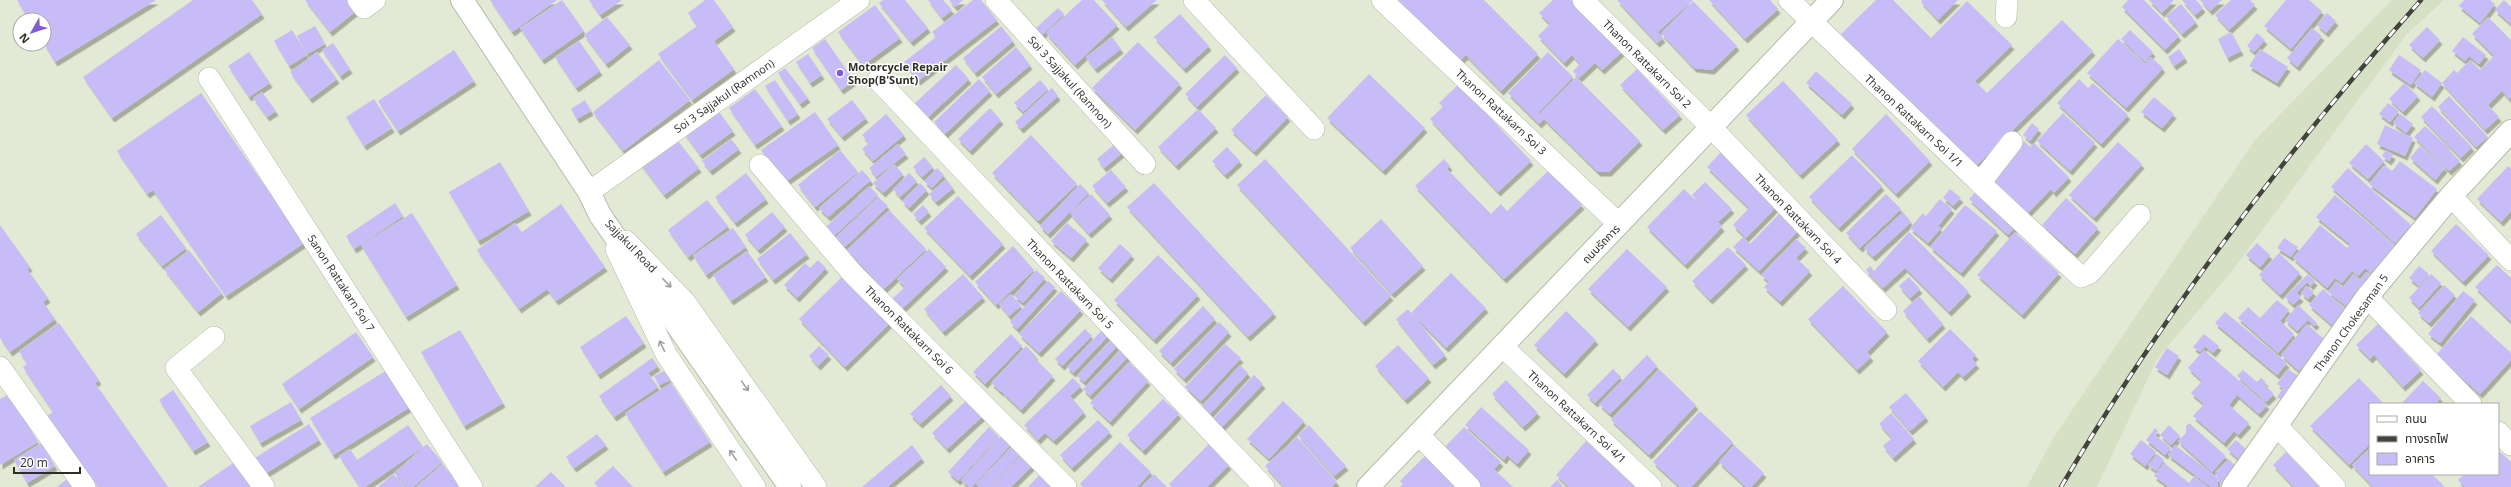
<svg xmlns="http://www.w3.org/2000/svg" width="2511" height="487" font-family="'Open Sans','Noto Sans Thai',sans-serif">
<defs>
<filter id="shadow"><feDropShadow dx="2.5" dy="4.5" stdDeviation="0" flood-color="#0004"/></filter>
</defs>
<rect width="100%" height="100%" fill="#e2e9d4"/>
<polygon fill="#d6e0c4" points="2392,0 2444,0 2406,35 2232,271 2157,359 2097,487 2027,487 2052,440 2255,140"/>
<g fill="#c8bcf8" filter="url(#shadow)">
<polygon points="17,0 156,0 55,62 44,44 44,20 29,20"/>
<polygon points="193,0 252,0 262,14 112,118 83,77"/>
<polygon points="305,0 356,0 361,7 330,32"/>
<polygon points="490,0 557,0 512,32"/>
<polygon points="562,0 584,31 542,60 520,28"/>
<polygon points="589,0 622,0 600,15"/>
<polygon points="705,0 714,0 733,27 714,41 734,69 692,100 658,54 697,26 688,13"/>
<polygon points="883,0 905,0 928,28 911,42 879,3"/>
<polygon points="928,0 943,0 952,10 942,18"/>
<polygon points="949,0 963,0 955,7"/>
<polygon points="973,0 981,0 997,20 918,81 904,62 936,37 932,32"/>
<polygon points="1082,0 1094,0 1117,25 1075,65 1046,33"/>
<polygon points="1102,0 1157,0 1126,27"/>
<polygon points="1395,0 1484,0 1538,54 1501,91 1466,55 1457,63"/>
<polygon points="1553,0 1571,0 1608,40 1611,36 1624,50 1602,70 1595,63 1579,78 1573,71 1580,64 1572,55 1564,63 1538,36 1550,24 1539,13"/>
<polygon points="1617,0 1693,0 1658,32 1663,38 1657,43"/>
<polygon points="1709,0 1770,0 1778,9 1745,39"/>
<polygon points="1876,0 1893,0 1931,38 1967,1 2012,45 1975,81 1987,93 2062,20 2093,51 1974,168 1841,34"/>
<polygon points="1922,0 1958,0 1938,20 1921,2"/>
<polygon points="2128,0 2144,0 2179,36 2165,50 2122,7"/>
<polygon points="2149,0 2174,0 2162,13"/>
<polygon points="2182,0 2196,0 2203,8 2195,15"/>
<polygon points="2200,0 2222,0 2210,11"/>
<polygon points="2231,0 2250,0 2255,5 2229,30 2215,15"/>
<polygon points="2286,0 2309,0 2322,11 2291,49 2264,26"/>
<polygon points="2464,0 2490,0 2495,4 2480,23 2459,6"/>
<polygon points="2504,0 2511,7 2511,24 2495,10"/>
<polygon points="1693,1 1737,46 1712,70 1694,68 1661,33"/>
<polygon points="2181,4 2196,22 2182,34 2166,16"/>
<polygon points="875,5 900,38 863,65 838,32"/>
<polygon points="1058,8 1064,14 1042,35 1036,28"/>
<polygon points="2327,13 2336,21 2326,33 2317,25"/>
<polygon points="1180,14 1209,46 1184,69 1154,37"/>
<polygon points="607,17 630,45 606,64 584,35"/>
<polygon points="2488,17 2511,40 2511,97 2509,99 2502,91 2488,105 2499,117 2485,130 2442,83 2432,97 2414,83 2425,70 2442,83 2454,70 2457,73 2470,60 2480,70 2494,56 2472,34"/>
<polygon points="315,26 325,44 307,54 297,36"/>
<polygon points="1001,26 1013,41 975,73 963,58"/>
<polygon points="2427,27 2440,40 2423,58 2409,45"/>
<polygon points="2312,28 2322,36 2297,67 2287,58"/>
<polygon points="292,30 307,55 289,66 274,41"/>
<polygon points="2130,30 2153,52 2145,62 2121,39"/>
<polygon points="2231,32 2241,51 2227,58 2218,39"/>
<polygon points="2257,33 2265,40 2254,52 2247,46"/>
<polygon points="1112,37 1121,49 1095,69 1086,57"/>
<polygon points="2463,37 2486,55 2479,64 2469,56 2465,61 2452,51"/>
<polygon points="825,39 854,81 841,90 812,48"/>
<polygon points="2118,39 2145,64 2151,57 2163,68 2126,108 2087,73"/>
<polygon points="579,41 600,71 576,88 555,57"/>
<polygon points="1138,42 1180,84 1135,130 1092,88"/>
<polygon points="333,43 350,69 340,76 322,50"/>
<polygon points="1016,47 1030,65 996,94 982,77"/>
<polygon points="2179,49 2185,58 2174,66 2168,57"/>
<polygon points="2260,49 2288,67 2277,83 2249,66"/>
<polygon points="454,50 474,81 398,131 378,101"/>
<polygon points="249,52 270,83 249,97 228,66"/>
<polygon points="317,52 337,79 310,99 290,72"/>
<polygon points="1548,52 1573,77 1538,113 1536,111 1544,119 1539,124 1508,93"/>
<polygon points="808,54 822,75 810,83 796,62"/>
<polygon points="1225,55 1237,68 1197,107 1185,94"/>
<polygon points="2399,55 2421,70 2411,85 2389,70"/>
<polygon points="659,60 690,100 623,151 593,112"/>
<polygon points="956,65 969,79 927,118 914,104"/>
<polygon points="785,68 808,98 800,104 778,73"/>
<polygon points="1637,69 1680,115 1663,130 1620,85"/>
<polygon points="1816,71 1852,104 1842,115 1806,83"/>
<polygon points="1369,74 1425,128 1383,171 1327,118"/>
<polygon points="1576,77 1640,141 1609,172 1598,172 1539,114"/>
<polygon points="979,79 990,91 945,134 934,122"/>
<polygon points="2079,79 2088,88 2093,83 2128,115 2101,144 2057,103"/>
<polygon points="775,80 798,114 788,121 765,86"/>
<polygon points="1040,80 1048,89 1023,112 1014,103"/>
<polygon points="1783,81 1838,140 1800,175 1746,115"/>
<polygon points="2404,83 2418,96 2403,112 2389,99"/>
<polygon points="1459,84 1531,161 1498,192 1430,119 1443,107 1439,103"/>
<polygon points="1052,88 1058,96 1021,129 1015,122"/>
<polygon points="755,89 782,126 755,145 729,108"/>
<polygon points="262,92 276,111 267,117 253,98"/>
<polygon points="201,93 304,243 226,296 153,190 147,194 117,151"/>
<polygon points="1266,95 1288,117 1254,152 1231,130"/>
<polygon points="2449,96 2488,137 2476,147 2438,107"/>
<polygon points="2154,97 2174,114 2162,128 2141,112"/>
<polygon points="374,99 392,128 364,146 346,117"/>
<polygon points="585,100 591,111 577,119 571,109"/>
<polygon points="852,100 866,118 842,137 827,119"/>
<polygon points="2388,103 2399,111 2390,122 2379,114"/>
<polygon points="2432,106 2472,147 2461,158 2421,117"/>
<polygon points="990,108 1001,120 970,151 958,139"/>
<polygon points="717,109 733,131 700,155 684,133"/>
<polygon points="1198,109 1216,128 1176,166 1158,147"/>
<polygon points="815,112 838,145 785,182 761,150"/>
<polygon points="2063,113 2095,143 2070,171 2037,141"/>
<polygon points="886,114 904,135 873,161 862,149 869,143 862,135"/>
<polygon points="1886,114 1930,161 1896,194 1852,149"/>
<polygon points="2400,114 2413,124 2406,133 2393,123"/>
<polygon points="2032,123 2039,129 2030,141 2023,135"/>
<polygon points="2385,125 2413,138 2405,156 2377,144"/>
<polygon points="2425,126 2450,149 2441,160 2450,151 2460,161 2449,171 2414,137"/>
<polygon points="1031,135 1077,184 1038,221 992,173"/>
<polygon points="675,137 699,168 664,195 640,163"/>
<polygon points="731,139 739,149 710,171 702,161"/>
<polygon points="2024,141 2030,147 2034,143 2069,177 2054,193 2051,189 2023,218 1985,182"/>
<polygon points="2118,142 2142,164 2094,218 2069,195"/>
<polygon points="1116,143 1123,152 1104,168 1097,159"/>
<polygon points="898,144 906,154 876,177 869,168"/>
<polygon points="2366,144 2384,161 2368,179 2349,163"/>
<polygon points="2420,146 2445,168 2435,180 2410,158"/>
<polygon points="1227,147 1240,161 1225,175 1212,161"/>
<polygon points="1725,148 1781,202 1746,238 1733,225 1749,208 1707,167"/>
<polygon points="840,150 858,172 815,207 798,185"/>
<polygon points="2386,150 2393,155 2389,161 2382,156"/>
<polygon points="1852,155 1882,186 1839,228 1809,197"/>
<polygon points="924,157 933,167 922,177 913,167"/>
<polygon points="1265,159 1391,296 1363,322 1237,185"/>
<polygon points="1444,159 1450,166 1447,169 1491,214 1501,204 1507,211 1549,170 1582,205 1504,279 1415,186"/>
<polygon points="2400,161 2437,189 2415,218 2369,184 2384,165 2392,171"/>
<polygon points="500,162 529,211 478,241 449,192"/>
<polygon points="894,164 903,174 883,193 873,183"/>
<polygon points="2508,166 2511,169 2511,211 2501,222 2477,199"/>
<polygon points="937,168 944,175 932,188 924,181"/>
<polygon points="2348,168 2411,225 2395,243 2331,187"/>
<polygon points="862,170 871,180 828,217 819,208"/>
<polygon points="1111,170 1126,187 1107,203 1092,186"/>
<polygon points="746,173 766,199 735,223 715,197"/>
<polygon points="909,173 917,181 900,197 893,189"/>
<polygon points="946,179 953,188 936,202 929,194"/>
<polygon points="1705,182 1732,209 1718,222 1722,227 1685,265 1647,227 1684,189 1713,217 1692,195"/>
<polygon points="920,183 927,190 909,208 902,201"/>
<polygon points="1154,183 1274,313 1248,337 1127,207"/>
<polygon points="1080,184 1089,193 1048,234 1040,226"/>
<polygon points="869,186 878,195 834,236 826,227"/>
<polygon points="1979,188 2018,224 2008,235 1969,199"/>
<polygon points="1950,189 1961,198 1953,206 1943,198"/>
<polygon points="1091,194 1110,215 1089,234 1070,213"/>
<polygon points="1886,194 1901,209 1860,248 1846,233"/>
<polygon points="2335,195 2396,246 2373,275 2365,268 2358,276 2352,271 2342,283 2335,278 2327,288 2293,258 2320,225 2347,248 2350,244 2316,217"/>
<polygon points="958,196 1003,244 970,276 924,228"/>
<polygon points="878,197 888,206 845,247 836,237"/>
<polygon points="2066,198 2098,228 2075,254 2042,225"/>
<polygon points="1940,199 1952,209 1938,226 1941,228 1928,243 1910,228 1923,213 1926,216"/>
<polygon points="707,200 728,226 688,257 668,230"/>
<polygon points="395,203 403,216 354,249 346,236"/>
<polygon points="561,204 605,267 556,301 547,289 519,309 477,250 515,223 522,232"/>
<polygon points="923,205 929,212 919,221 913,214"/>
<polygon points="1965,205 1997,231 1961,273 1930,247"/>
<polygon points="889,210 926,249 884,289 847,250"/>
<polygon points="772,212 785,227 758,250 745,235"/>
<polygon points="1781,212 1799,230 1759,271 1733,247 1743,237 1750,244"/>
<polygon points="1903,212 1911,222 1873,257 1864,248"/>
<polygon points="412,213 457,285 406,317 361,245"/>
<polygon points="161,215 186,248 162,266 136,234"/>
<polygon points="1381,219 1423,266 1392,294 1350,248"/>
<polygon points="1067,223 1087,240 1071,258 1051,241"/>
<polygon points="2456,224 2489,255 2463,282 2431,251"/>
<polygon points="0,225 30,267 27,269 48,298 43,302 55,319 10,352 0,338"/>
<polygon points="733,228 746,247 706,275 693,255"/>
<polygon points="1909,232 1969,292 1949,312 1905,268 1883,288 1866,270 1870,266 1874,271"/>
<polygon points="2015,232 2059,273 2022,315 1977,275"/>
<polygon points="790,233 807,254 773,280 757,259"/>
<polygon points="2284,238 2298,247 2291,257 2277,248"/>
<polygon points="1796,239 1806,248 1796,258 1810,271 1780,302 1764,287 1769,282 1761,275"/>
<polygon points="2257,243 2270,255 2260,267 2246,255"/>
<polygon points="1120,244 1132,255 1110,279 1098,268"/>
<polygon points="1013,246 1034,270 996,305 975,282"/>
<polygon points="1728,247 1746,265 1710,300 1692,281"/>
<polygon points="929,249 946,267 902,309 892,299 905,287 897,279"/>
<polygon points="1627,249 1667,287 1628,327 1588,289"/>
<polygon points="189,250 222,293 198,312 164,269"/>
<polygon points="747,251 766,277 731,301 713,275"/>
<polygon points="2279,253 2300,273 2280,295 2259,275"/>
<polygon points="1158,255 1198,295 1154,340 1114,300"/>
<polygon points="818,260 826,268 797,298 784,285 805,263 810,268"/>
<polygon points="2497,265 2511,278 2511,322 2475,287"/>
<polygon points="2419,266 2429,274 2419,286 2409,278"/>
<polygon points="1036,270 1045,278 1023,303 1014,296"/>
<polygon points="2366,272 2372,277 2347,307 2328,292 2336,281 2343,287 2353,274 2360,280"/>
<polygon points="846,273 892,321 845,367 799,319"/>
<polygon points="1451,273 1486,308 1446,348 1411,313"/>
<polygon points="963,274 983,297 943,332 924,309"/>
<polygon points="2308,274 2315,281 2311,286 2307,282 2296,293 2301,297 2293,305 2285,297"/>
<polygon points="2431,274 2441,283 2419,308 2409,298"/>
<polygon points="1909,277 1920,289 1910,298 1899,286"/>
<polygon points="1048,281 1055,287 1017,329 1010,322"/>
<polygon points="2444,285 2455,295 2429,323 2418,313"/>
<polygon points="1843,286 1887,332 1867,352 1871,357 1857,370 1808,319"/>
<polygon points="2306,286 2314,292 2308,299 2301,293"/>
<polygon points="2323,289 2346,310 2332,325 2309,305"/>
<polygon points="1061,291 1081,310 1039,353 1019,334"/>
<polygon points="2463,291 2475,300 2440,343 2428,334"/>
<polygon points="1011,294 1021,306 1009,316 999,304"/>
<polygon points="1919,296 1943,324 1927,339 1903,311"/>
<polygon points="2277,300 2289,310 2280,321 2294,334 2278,353 2238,318 2248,307 2260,318"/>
<polygon points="2298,305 2317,323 2314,326 2308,320 2297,331 2285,320"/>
<polygon points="1203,306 1215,319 1171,363 1159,351"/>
<polygon points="1408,309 1445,355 1433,365 1396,319"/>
<polygon points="1566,311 1596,340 1564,374 1534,345"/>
<polygon points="2225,312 2287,363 2277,375 2215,323"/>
<polygon points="626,316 644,343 598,375 580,347"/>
<polygon points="2471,316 2511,353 2511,360 2480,394 2436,355"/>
<polygon points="1219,322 1229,332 1184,379 1174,369"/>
<polygon points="59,323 99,380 95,383 168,487 98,487 47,416 53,412 23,367 27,364 19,351"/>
<polygon points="2307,324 2325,340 2299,371 2281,355"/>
<polygon points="2378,324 2421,370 2403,387 2374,355 2370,359 2356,345"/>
<polygon points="1085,329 1092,336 1062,366 1055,359"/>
<polygon points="1950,329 1976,355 1972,359 1977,364 1963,377 1958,372 1943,387 1918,361"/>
<polygon points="460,330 503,403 464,426 421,352"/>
<polygon points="1102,330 1108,336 1073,373 1067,367"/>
<polygon points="356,332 373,357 299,409 282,384"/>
<polygon points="1011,334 1022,346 985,384 973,372"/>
<polygon points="2204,334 2219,346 2213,353 2205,346 2200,352 2193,347"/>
<polygon points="1111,340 1117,346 1084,382 1077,376"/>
<polygon points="1225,344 1241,358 1201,401 1185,387"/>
<polygon points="1398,345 1429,378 1405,400 1375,366"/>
<polygon points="819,346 829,355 818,366 809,356"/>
<polygon points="1026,346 1036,356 1001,392 991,383"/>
<polygon points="2167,348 2179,356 2167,375 2155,367"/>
<polygon points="1121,350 1128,357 1090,396 1083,389"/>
<polygon points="2204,350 2267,405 2259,414 2237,395 2229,405 2249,423 2238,435 2234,431 2224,443 2193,416 2204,404 2191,393 2202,381 2188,368"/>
<polygon points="1647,355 1657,366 1610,414 1599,404"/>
<polygon points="652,358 658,366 648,373 658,387 614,417 599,396"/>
<polygon points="1034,358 1053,376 1021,410 1002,392"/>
<polygon points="1129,362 1148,381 1110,422 1090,403"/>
<polygon points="1240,365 1248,373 1209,415 1201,407"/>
<polygon points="1613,369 1621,377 1595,403 1587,395"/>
<polygon points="1659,369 1696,405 1649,455 1611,420"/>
<polygon points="2288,369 2298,376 2282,400 2277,397 2283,388 2277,384"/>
<polygon points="387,370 410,407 333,455 310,418"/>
<polygon points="2243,370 2257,382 2261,378 2266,382 2264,384 2274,394 2266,402 2237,376"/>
<polygon points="664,371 670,380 659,385 654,376"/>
<polygon points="1254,375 1263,384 1222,427 1213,419"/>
<polygon points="1073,378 1081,386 1070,396 1084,412 1054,441 1045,433 1038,440 1024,425"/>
<polygon points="2359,378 2384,404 2370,404 2370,444 2349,465 2310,426"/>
<polygon points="1506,380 1538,413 1523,427 1492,394"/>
<polygon points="2423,381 2441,398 2435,404 2401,404"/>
<polygon points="671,383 710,442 663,472 625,413"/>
<polygon points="941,385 951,396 920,424 910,414"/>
<polygon points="173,390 208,442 193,451 159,400"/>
<polygon points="1906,393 1926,417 1910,431 1889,407"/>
<polygon points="9,394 38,442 0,465 0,399"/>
<polygon points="970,397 985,414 947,449 932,433"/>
<polygon points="1163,399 1179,414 1143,451 1127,435"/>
<polygon points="1283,401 1304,421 1269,459 1247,439"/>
<polygon points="291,402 301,420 260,443 250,426"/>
<polygon points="1481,407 1529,450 1517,464 1507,455 1504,460 1465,425"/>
<polygon points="1700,411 1733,442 1691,487 1680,487 1653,462"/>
<polygon points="1891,413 1914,439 1893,458 1883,446 1892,438 1879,424"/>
<polygon points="1098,420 1110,432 1072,468 1060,455"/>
<polygon points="2189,423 2226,456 2212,472 2178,441 2186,433 2186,426"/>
<polygon points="309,424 319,440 260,477 250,461"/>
<polygon points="408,425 423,447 365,487 360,487 339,456 350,449 357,460"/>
<polygon points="1309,425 1346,466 1334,476 1298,435"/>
<polygon points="2169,425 2180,436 2171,445 2160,435"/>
<polygon points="989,427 999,437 958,481 948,472"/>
<polygon points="1464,427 1501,462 1494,469 1513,487 1476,487 1439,453"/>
<polygon points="2155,428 2158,431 2155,435 2171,448 2165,455 2146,440"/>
<polygon points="597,434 606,445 574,468 566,457"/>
<polygon points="1003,434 1012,443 972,487 969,487 961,480"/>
<polygon points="1297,437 1337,482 1331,487 1284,487 1265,466"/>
<polygon points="2141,440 2156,452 2145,466 2130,454"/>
<polygon points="2236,440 2249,452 2244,464 2227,449"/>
<polygon points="1212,441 1222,452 1219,455 1229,465 1207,487 1172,487 1169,484"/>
<polygon points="1586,441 1636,487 1569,487 1556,475"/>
<polygon points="1120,442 1151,472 1137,487 1083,487 1080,484"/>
<polygon points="41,443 55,466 27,483 14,460"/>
<polygon points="427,444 442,462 413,487 407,487 394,473"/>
<polygon points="912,445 922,458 887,487 862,487"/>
<polygon points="1013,445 1021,453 989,487 979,487 976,484"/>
<polygon points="1734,445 1764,473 1751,487 1746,487 1719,462"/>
<polygon points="2175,445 2218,478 2217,487 2211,487 2168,455"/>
<polygon points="2370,448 2370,474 2432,474 2445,487 2373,487 2352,465"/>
<polygon points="1431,450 1468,487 1400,487 1403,484 1400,481"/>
<polygon points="2498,450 2511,462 2511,487 2465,487 2458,480 2464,474 2498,474"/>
<polygon points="2286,452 2320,487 2294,487 2273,465"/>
<polygon points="1022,454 1033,465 1011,487 990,487"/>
<polygon points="2157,454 2164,460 2156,471 2148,465"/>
<polygon points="2229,459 2241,472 2227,487 2222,487 2215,472"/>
<polygon points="236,461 254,487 198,487"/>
<polygon points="2164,463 2189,483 2194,476 2208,487 2169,487 2154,476"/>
<polygon points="442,464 463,487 416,487"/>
<polygon points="613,466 633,487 598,487 594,483"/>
<polygon points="551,472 566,487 535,487"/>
<polygon points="1041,473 1052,487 1028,487"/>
<polygon points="393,474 405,487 378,487"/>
<polygon points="1154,474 1167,487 1141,487"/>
<polygon points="71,476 79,487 57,487"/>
<polygon points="1557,480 1564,487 1550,487"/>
</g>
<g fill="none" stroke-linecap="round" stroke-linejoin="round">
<defs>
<g id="street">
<polyline points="358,0 364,8 375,0"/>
<polyline points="996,0 1145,164"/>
<polyline points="1194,0 1314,129"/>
<polyline points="1382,0 1619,224"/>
<polyline points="1583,0 1711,127 1886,310"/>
<polyline points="1789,0 1980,183 2012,142"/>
<polyline points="2006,17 2007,0"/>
<polyline points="209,78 472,487"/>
<polyline points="878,80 1264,487"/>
<polyline points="760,165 853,274 1066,487"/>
<polyline points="1980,183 2081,277 2090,273 2140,215"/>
<polyline points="2451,196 2511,260"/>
<polyline points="597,208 589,192 859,0"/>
<polyline points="626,241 685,302 816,487"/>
<polyline points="616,249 666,354 755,487"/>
<polyline points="2367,297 2471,404"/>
<polyline points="214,337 176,368 264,487"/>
<polyline points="1502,346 1651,487"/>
<polyline points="0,367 85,487"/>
<polyline points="2277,426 2335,487"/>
<polyline points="2498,432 2511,445"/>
<polyline points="1418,434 1470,487"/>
</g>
<g id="secondary">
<polyline points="462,0 589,192 600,215 790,487"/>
<polyline points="1368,487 1832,0"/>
<polyline points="2233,487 2367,297 2451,196 2511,131"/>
</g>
</defs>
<use href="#street" stroke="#b5bca8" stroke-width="22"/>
<use href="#secondary" stroke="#b5bca8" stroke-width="24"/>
<use href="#street" stroke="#fff" stroke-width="21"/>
<use href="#secondary" stroke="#fff" stroke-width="22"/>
<defs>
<path id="rail" d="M2061,487c102,-173 226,-337 360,-487"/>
</defs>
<use href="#rail" stroke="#43453c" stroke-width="4.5"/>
<use href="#rail" stroke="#fff" stroke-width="3" stroke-dasharray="9" stroke-linecap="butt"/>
</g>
<defs><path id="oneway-shaft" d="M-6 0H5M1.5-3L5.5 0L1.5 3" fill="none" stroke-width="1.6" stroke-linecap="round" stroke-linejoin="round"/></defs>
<g stroke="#a0a09d">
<use href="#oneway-shaft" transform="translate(667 283) rotate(46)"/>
<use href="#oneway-shaft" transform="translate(662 346) rotate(-115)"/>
<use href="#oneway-shaft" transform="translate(745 386) rotate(55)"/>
<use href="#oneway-shaft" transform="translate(733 455) rotate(-124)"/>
</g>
<circle fill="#7f5bd5" stroke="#fff" stroke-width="1.5" cx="840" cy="73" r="4"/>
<g text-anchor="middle" stroke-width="3" stroke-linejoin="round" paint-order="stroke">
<g font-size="11" fill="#2b2d26" stroke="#fff">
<text transform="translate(1647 64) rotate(45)" y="4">Thanon Rattakarn Soi 2</text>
<text transform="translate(1070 82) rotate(48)" y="4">Soi 3 Sajjakul (Ramnon)</text>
<text transform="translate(724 96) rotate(-35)" y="4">Soi 3 Sajjakul (Ramnon)</text>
<text transform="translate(1501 112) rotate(43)" y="4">Thanon Rattakarn Soi 3</text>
<text transform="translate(1914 121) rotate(43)" y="4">Thanon Rattakarn Soi 1/1</text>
<text transform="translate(1798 219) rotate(46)" y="4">Thanon Rattakarn Soi 4</text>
<text transform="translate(1601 244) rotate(-46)" y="4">ถนนรัถการ</text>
<text transform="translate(631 246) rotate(46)" y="4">Sajjakul Road</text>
<text transform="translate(341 283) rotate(57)" y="4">5anon Rattakarn Soi 7</text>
<text transform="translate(1070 284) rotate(46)" y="4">Thanon Rattakarn Soi 5</text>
<text transform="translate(2351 323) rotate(-54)" y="4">Thanon Chokesaman 5</text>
<text transform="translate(909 330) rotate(45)" y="4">Thanon Rattakarn Soi 6</text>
<text transform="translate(1577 417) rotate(43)" y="4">Thanon Rattakarn Soi 4/1</text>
</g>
<g font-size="11" font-weight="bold" fill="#2b2d26" stroke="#fff" text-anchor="start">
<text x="848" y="71">Motorcycle Repair<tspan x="848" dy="13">Shop(B'Sunt)</tspan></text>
</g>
</g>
<rect x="2369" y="403" width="130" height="72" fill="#ffffff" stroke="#aaaba8"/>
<rect x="2377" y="416" width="20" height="6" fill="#ffffff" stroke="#aaaba8"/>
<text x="2405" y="423" font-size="12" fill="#2b2d26">ถนน</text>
<rect x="2377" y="436" width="20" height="6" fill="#43453c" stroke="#aaaba8"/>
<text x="2405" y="443" font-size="12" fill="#2b2d26">ทางรถไฟ</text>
<rect x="2377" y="453" width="20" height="12" fill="#c8bcf8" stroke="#aaaba8"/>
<text x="2405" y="463" font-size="12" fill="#2b2d26">อาคาร</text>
<g transform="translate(32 32) rotate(231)"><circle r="19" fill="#ffffff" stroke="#aaaba8"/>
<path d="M0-3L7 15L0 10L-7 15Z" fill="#7f5bd5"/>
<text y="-6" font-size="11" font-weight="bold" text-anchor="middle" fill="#2b2d26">N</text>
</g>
<path d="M14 467v6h66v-6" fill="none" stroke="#2b2d26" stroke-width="2"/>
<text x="20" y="467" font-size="12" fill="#2b2d26" stroke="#ffffff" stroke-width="3" paint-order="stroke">20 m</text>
</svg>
